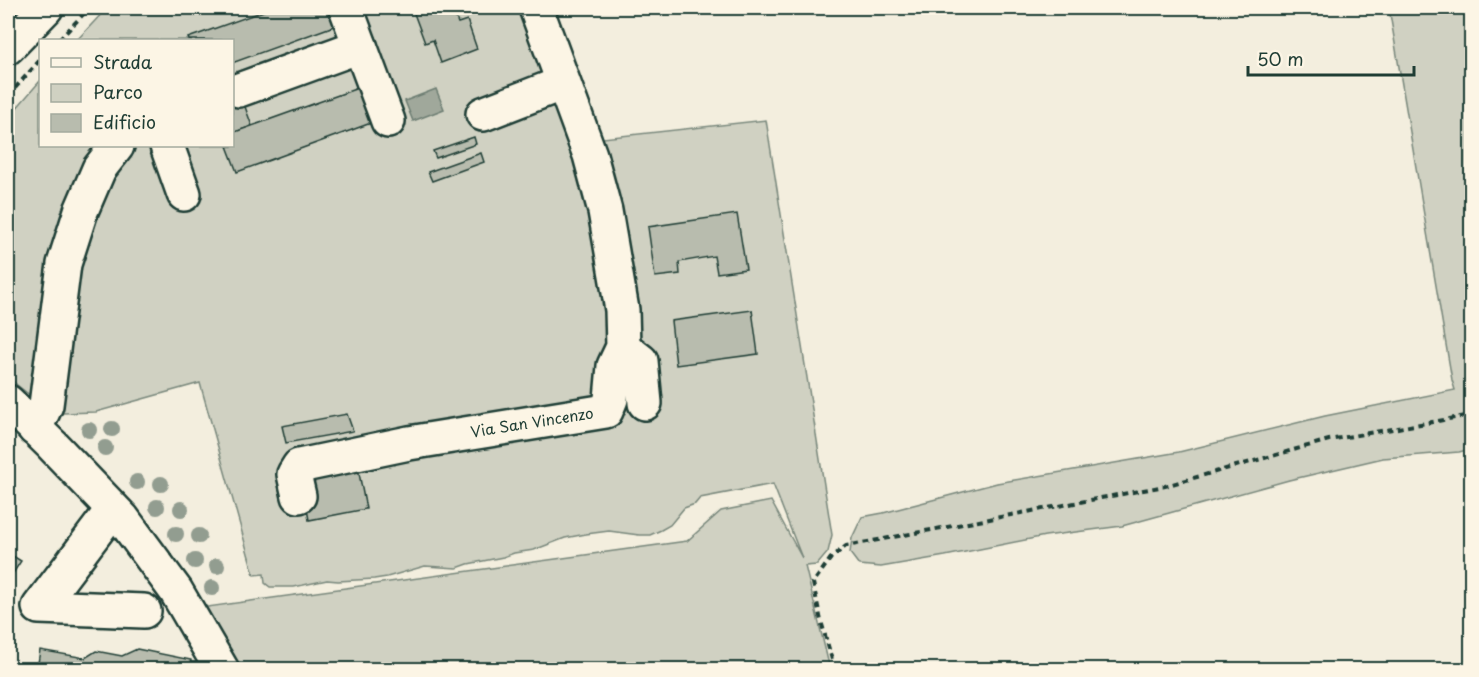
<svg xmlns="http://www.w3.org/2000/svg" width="1479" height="677" font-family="'Playpen Sans',sans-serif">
<rect width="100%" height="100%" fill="#f3eede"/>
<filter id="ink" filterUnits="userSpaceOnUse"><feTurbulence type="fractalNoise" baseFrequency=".0167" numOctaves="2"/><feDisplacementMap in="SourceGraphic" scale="12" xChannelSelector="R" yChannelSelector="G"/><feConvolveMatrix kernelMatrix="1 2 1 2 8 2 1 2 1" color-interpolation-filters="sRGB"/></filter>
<g filter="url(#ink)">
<g fill="#d0d1c2" stroke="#78877b" stroke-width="1.5">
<polygon points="107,8 547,8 594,139 766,120 832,535 828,552 817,565 805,566 830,669 227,669 200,608 687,541 721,511 771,501 802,558 773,484 700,498 695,504 684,508 670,525 661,530 650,535 639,535 609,531 586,534 565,538 534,550 514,553 503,557 468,564 457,568 425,566 387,577 374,579 338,581 327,580 294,587 270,587 265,583 264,574 254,575 200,383 96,412 63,413 36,400 17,385 8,376 8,118 40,81 40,146 232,146 232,40 77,40"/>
<polygon points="1389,8 1471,8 1471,449 1459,452 1383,458 1289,480 1122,526 1045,536 945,556 881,567 859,565 850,553 852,538 862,517 883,513 997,483 1179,452 1325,416 1455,390 1452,380"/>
</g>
<polygon fill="#a0a89b" stroke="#6c7d72" stroke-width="1.5" points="436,89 444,109 413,121 405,101"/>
<g fill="#b8bcae" stroke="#1f3d34" stroke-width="1.5">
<polygon points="272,8 327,8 334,26 232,63 232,40 189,40 188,38"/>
<polygon points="412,8 452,8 458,23 467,20 477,49 441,63 433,40 425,43"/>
<polygon points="232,71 252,126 232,133"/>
<polygon points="358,88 371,123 237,172 227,146 232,146 232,133"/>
<polygon points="474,137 476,144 436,158 433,151"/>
<polygon points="481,153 484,162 432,181 428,172"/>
<polygon points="737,214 746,269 717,273 714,256 679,262 680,274 655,277 648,227"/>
<polygon points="752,310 758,354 676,365 671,321"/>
<polygon points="347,414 353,431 286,443 282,426"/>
<polygon points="358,468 366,509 309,520 305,498 310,477"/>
<polygon points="8,553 21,561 8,581"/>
<polygon points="137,649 191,660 190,670 37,670 40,650 85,658 96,651 122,656"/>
</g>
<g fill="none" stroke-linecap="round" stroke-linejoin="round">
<defs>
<g id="minor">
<polyline points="346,8 388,121"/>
<polyline points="239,90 360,46"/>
<polyline points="483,114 563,83"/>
<polyline points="167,146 184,194"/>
<polyline points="623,347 641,361 645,403"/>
<polyline points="8,402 52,445 123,519 176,591 222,670"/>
<polyline points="35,429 46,405 64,264 81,211 99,169 117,146"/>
<polyline points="299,496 294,474 299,466 409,443 606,411 611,399 614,366 623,347 622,310 605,211 590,155 536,8"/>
<polyline points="113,509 39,607 144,611"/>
</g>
<polyline id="major" points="8,47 46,8"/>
</defs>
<use href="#minor" stroke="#1f3d34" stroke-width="38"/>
<use href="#major" stroke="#1f3d34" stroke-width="38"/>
<g stroke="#1f3d34" stroke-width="4" stroke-dasharray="6 4.5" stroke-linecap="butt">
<polyline points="59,40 89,8"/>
<polyline points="8,96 40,60"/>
<polyline points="835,670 821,621 813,583 831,558 846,546 1165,486 1329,440 1472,415"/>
</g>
<use href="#minor" stroke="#fcf5e5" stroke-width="33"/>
<use href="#major" stroke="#fcf5e5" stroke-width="33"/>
</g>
<g fill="#929d90">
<circle cx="112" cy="429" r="8"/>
<circle cx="89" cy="430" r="8"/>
<circle cx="105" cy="448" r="8"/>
<circle cx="137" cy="482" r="8"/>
<circle cx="161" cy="484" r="8"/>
<circle cx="157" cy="507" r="8"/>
<circle cx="181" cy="509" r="8"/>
<circle cx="176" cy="534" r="8"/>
<circle cx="199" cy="536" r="8"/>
<circle cx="195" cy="561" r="8"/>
<circle cx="217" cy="566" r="8"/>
<circle cx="212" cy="588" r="8"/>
</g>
</g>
<g text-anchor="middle" stroke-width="5" stroke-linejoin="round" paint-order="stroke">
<g font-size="15" fill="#1f3d34" stroke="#fcf5e5">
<text transform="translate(532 423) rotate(-9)" y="5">Via San Vincenzo</text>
</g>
</g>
<rect width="1479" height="677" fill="none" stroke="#fcf5e5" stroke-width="30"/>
<rect x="15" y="15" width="1449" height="647" fill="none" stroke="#1f3d34" stroke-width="2" filter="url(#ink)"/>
<rect x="39" y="39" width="195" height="108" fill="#fcf5e5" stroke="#a4ab9e" stroke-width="1.5"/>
<rect x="51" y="58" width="30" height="9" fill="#fcf5e5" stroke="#a4ab9e" stroke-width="1.5"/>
<text x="93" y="69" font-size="18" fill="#1f3d34">Strada</text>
<rect x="51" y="84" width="30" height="18" fill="#d0d1c2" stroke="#a4ab9e" stroke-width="1.5"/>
<text x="93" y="99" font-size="18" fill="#1f3d34">Parco</text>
<rect x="51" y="114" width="30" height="18" fill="#b8bcae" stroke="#a4ab9e" stroke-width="1.5"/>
<text x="93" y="129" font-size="18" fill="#1f3d34">Edificio</text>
<path d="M1248 66v9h166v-9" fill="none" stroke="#1f3d34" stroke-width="3"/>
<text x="1257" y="66" font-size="18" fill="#1f3d34" stroke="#fcf5e5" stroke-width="4.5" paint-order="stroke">50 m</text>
</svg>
